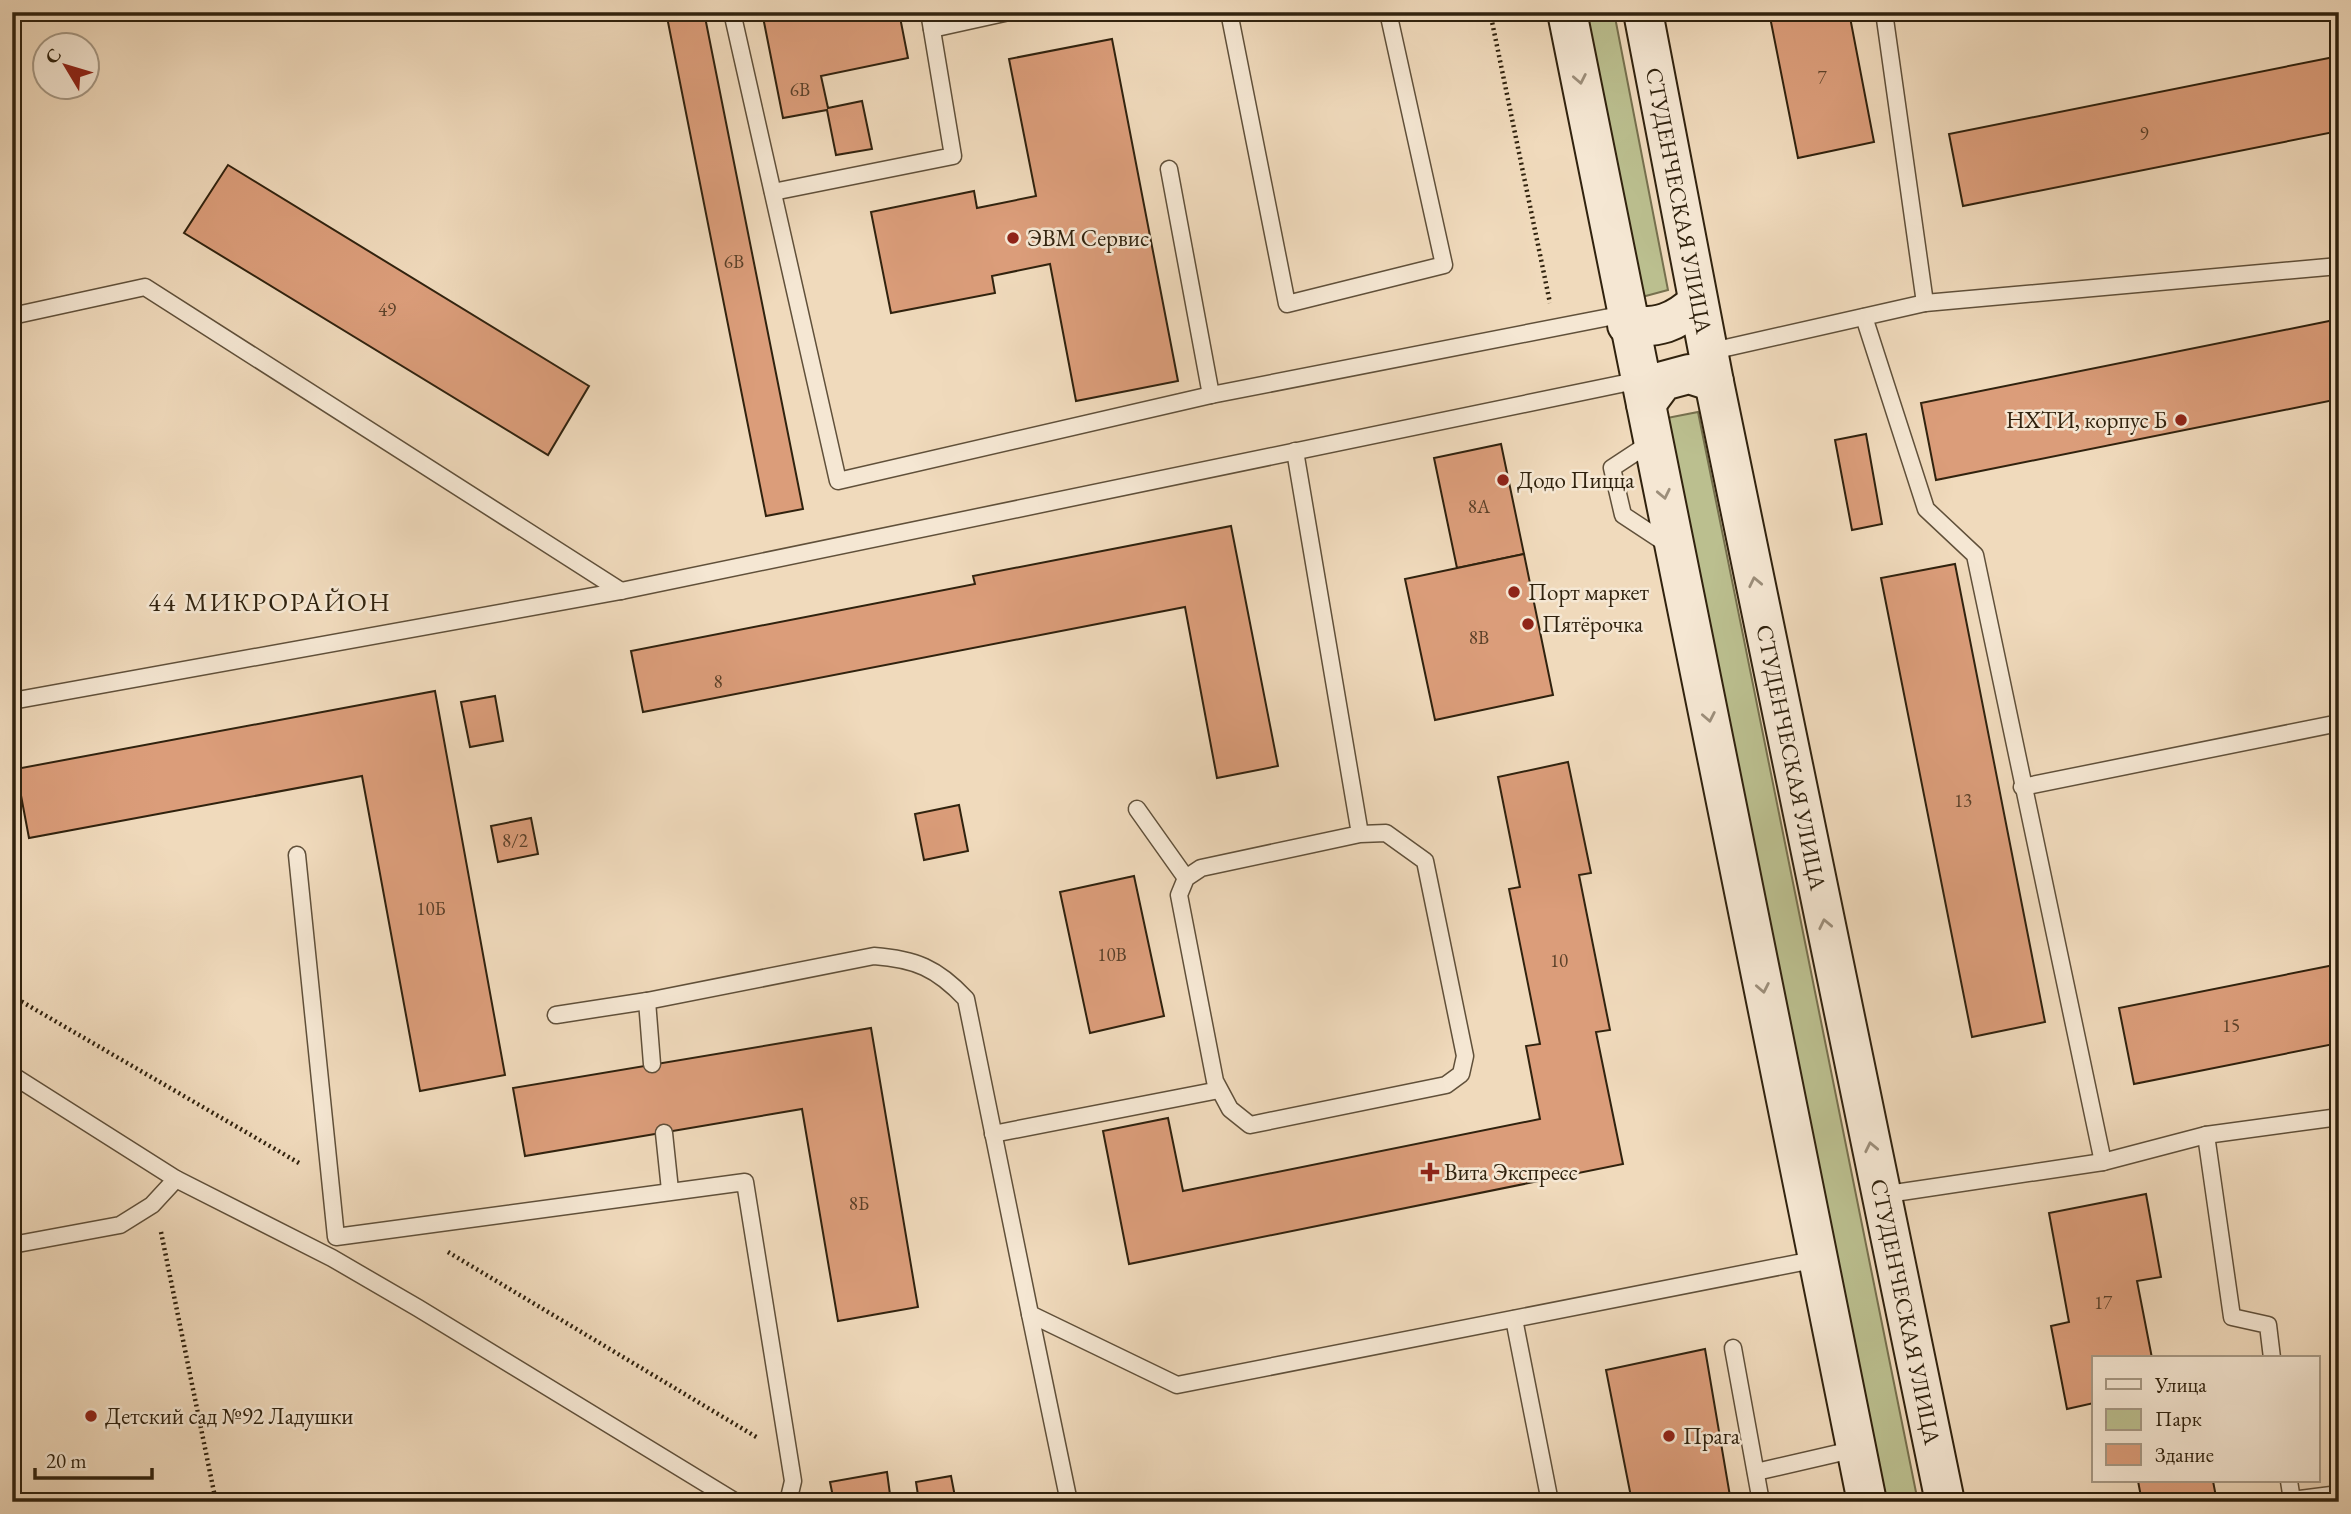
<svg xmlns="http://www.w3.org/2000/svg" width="2351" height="1514" font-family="'EB Garamond',serif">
<rect width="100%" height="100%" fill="#f0dabc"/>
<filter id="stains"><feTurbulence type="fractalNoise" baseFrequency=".00286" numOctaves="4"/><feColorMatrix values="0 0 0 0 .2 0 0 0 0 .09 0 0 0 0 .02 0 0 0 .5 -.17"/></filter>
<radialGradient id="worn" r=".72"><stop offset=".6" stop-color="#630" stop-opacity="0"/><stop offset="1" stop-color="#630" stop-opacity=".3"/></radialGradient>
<g fill="#bbbf8f" stroke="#76704e" stroke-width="2">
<polygon points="1585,12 1614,12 1668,290 1642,297"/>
<polygon points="1698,412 1918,1502 1886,1502 1667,418"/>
</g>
<g fill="#db9d7a" stroke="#30220e" stroke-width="2">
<polygon points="666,12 704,12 803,509 766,516"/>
<polygon points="762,12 899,12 908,58 821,76 828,108 862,101 872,149 836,155 827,110 783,118"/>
<polygon points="1769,12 1849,12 1874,142 1798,158"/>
<polygon points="1112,39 1178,381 1076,401 1050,264 992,276 995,293 891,313 871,212 974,191 977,208 1036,196 1009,59"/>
<polygon points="2339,56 2339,131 1963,206 1949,134"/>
<polygon points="228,165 589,386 548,455 184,233"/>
<polygon points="2339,319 2339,399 1936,480 1921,403"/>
<polygon points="1866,434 1882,524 1852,530 1835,440"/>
<polygon points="1501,444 1524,554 1457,568 1434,458"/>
<polygon points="1231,526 1278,766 1217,778 1185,607 643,712 631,651 975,584 973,576"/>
<polygon points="1524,554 1553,695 1435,720 1405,579"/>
<polygon points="1955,564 2045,1022 1972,1037 1881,578"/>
<polygon points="435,691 505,1075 420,1091 362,776 29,838 16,769"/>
<polygon points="495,696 503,741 470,747 461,702"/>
<polygon points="1568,762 1591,873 1579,875 1610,1030 1596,1032 1623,1164 1129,1264 1103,1131 1168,1118 1183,1191 1540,1119 1526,1046 1540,1044 1509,889 1520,887 1498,777"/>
<polygon points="959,805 968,851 924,860 915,814"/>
<polygon points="531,818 538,854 498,862 491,826"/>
<polygon points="1134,876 1164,1016 1090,1033 1060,892"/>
<polygon points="2339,964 2339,1043 2134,1084 2119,1008"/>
<polygon points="871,1028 918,1307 838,1321 802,1109 525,1156 513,1088"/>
<polygon points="2146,1194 2161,1277 2137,1281 2152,1358 2094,1358 2094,1403 2067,1409 2051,1326 2069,1322 2049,1213"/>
<polygon points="1705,1349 1731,1502 1632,1502 1606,1370"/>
<polygon points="887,1472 891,1502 834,1502 830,1482"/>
<polygon points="951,1476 956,1502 919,1502 916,1482"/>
<polygon points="2138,1481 2213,1481 2217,1502 2142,1502"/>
</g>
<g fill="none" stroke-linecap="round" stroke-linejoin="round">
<defs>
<g id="lane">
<polyline points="732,12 838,481 1211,395"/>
<polyline points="1229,12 1287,304 1444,265 1388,12"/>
<polyline points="1884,12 1925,303"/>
<polyline points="932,29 1009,12"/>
<polyline points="1169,169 1211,395 1625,314"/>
<polyline points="773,192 953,156 929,12"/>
<polyline points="12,316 145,287 621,591"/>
<polyline points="1864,317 1926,509 1975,555 2103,1162"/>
<polyline points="1708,352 1925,303 2339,266"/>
<polyline points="1653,441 1612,468 1623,515 1670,546"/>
<polyline points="1295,451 1360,834 1386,833 1425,861 1465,1056 1461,1074 1446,1085 1250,1125 1230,1109 1215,1081 1179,895 1186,878 1201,868 1360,834"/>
<polyline points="12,701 621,591 1640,380"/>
<polyline points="2022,787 2339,723"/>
<polyline points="1137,809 1186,878"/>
<polyline points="297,855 336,1237 745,1182 793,1481 788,1502"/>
<polyline points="647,1001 652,1064"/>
<path d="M556,1015l91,-14 227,-45c41,3 63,12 92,43l64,315 147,71 641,-126"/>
<polyline points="12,1075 176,1179 332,1258 418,1308 736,1502"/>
<polyline points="664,1133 670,1190"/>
<polyline points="993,1134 1219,1090"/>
<polyline points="2206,1135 2232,1317 2268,1325 2272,1358"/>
<polyline points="1881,1195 2103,1162 2206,1135 2339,1117"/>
<polyline points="12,1245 120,1225 152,1205 176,1179"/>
<polyline points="1030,1314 1069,1502"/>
<polyline points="1514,1319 1550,1502"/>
<polyline points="1733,1348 1761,1502"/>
<polyline points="1756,1472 1856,1449"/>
<polyline points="2289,1481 2292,1500 2339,1494"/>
</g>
<g id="secondary">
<polyline points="1567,12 1867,1502"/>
<path id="s1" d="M1643,12l71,370 231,1120"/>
<path d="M1627,325c31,4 48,-2 71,-23"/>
<polyline points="1646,404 1663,381 1689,374 1714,382"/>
</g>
</defs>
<use href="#lane" stroke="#60503a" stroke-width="19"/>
<use href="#secondary" stroke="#30220e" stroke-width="42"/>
<g stroke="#30220e" stroke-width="4.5" stroke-dasharray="2 3.5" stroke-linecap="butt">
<polyline points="1490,12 1550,303"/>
<polyline points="12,996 299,1163"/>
<polyline points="161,1232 216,1502"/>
<polyline points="448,1252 758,1438"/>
</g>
<use href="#lane" stroke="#f5e7d3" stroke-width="16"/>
<use href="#secondary" stroke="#f5e7d3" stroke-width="38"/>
</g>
<defs><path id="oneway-chevron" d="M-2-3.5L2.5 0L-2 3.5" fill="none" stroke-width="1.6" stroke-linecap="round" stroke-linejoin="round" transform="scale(1.75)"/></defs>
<g stroke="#9c8e7a">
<use href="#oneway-chevron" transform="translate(1580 79) rotate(79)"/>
<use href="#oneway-chevron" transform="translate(1664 494) rotate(78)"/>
<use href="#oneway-chevron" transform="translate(1755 582) rotate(-102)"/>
<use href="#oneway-chevron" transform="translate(1709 717) rotate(79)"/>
<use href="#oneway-chevron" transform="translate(1825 924) rotate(-102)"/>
<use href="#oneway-chevron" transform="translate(1763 988) rotate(79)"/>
<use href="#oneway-chevron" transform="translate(1871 1147) rotate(-102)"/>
</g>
<g fill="#8f2418" stroke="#f5e7d3" stroke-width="2.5">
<circle cx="1013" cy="238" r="7"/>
<circle cx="2181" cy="420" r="7"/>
<circle cx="1503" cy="480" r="7"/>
<circle cx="1514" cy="592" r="7"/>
<circle cx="1528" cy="624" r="7"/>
<path d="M1426.5 1161.5h7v7h7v7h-7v7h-7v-7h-7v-7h7z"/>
<circle cx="91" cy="1416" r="7"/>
<circle cx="1669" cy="1436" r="7"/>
</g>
<g text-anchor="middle" stroke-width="5" stroke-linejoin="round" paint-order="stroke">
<g font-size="19" fill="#5b4129">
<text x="1822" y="84">7</text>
<text x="800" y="96">6В</text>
<text x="2144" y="140">9</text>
<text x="734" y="268">6В</text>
<text x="387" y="316">49</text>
<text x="1479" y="513">8А</text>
<text x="1479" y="644">8В</text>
<text x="718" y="688">8</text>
<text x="1963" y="807">13</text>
<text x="515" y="847">8/2</text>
<text x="431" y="915">10Б</text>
<text x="1112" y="961">10В</text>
<text x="1559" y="967">10</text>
<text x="2231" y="1032">15</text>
<text x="859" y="1210">8Б</text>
<text x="2103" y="1309">17</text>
</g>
<g font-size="23" fill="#30220e" stroke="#f5e7d3">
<text dy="8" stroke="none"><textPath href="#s1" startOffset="192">СТУДЕНЧЕСКАЯ УЛИЦА</textPath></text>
<text dy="8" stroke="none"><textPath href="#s1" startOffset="760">СТУДЕНЧЕСКАЯ УЛИЦА</textPath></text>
<text dy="8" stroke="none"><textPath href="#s1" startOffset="1326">СТУДЕНЧЕСКАЯ УЛИЦА</textPath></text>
</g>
<g font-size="23" fill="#30220e" stroke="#f5e7d3" text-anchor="start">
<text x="1027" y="246">ЭВМ Сервис</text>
<text x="2167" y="428" text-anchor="end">НХТИ, корпус Б</text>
<text x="1517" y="488">Додо Пицца</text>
<text x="1528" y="600">Порт маркет</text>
<text x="1542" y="632">Пятёрочка</text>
<text x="1444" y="1180">Вита Экспресс</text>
<text x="105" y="1424">Детский сад №92 Ладушки</text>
<text x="1683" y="1444">Прага</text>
</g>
<g font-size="26" letter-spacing="2" fill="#30220e" stroke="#f5e7d3">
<text x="270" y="611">44 МИКРОРАЙОН</text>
</g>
</g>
<rect width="2351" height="1514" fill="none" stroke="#f0dabc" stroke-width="42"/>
<rect x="14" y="14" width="2323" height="1486" fill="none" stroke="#30220e" stroke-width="3.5"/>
<rect x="21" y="21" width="2309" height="1472" fill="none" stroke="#30220e" stroke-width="2"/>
<rect x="2092" y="1356" width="228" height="126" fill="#f5e7d3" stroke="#a69884" stroke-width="2"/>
<rect x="2106" y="1379" width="35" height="10" fill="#f5e7d3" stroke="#a69884" stroke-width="2"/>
<text x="2155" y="1392" font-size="21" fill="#30220e">Улица</text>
<rect x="2106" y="1409" width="35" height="21" fill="#bbbf8f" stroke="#a69884" stroke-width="2"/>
<text x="2155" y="1426" font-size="21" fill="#30220e">Парк</text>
<rect x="2106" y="1444" width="35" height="21" fill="#db9d7a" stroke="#a69884" stroke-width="2"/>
<text x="2155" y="1462" font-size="21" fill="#30220e">Здание</text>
<g transform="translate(66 66) rotate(308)"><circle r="33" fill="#f5e7d3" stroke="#a69884" stroke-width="2"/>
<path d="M0-5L12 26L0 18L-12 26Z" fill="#8f2418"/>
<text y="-10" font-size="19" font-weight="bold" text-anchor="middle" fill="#30220e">С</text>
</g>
<path d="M35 1468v10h117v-10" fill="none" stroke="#30220e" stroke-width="3.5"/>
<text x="46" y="1468" font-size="21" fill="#30220e" stroke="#f5e7d3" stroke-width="5" paint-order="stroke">20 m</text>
<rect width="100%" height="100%" filter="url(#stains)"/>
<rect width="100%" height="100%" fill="url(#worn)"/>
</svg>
